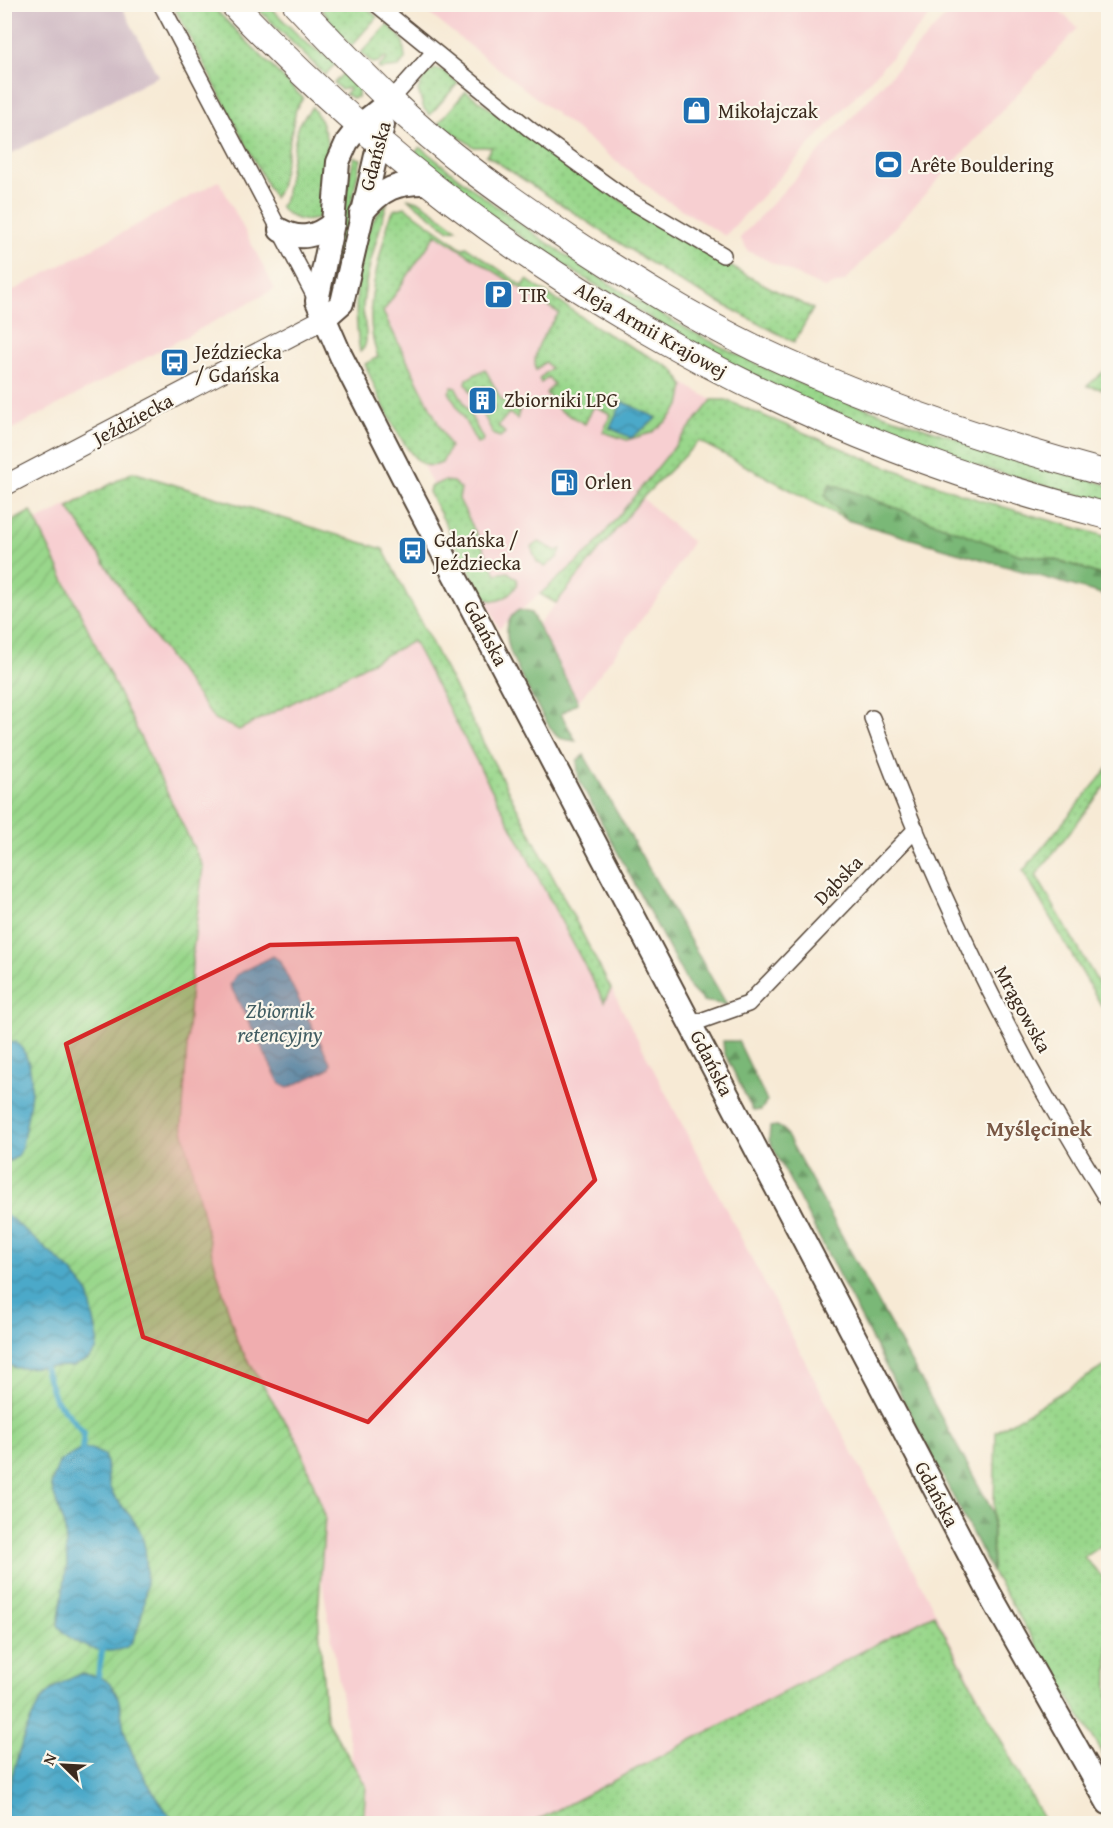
<svg xmlns="http://www.w3.org/2000/svg" width="1113" height="1828" font-family="'Gentium Book Plus',serif">
<defs>
<pattern id="grass-dots" width="8" height="8" patternUnits="userSpaceOnUse" patternTransform="scale(1.5)"><rect width="8" height="8" fill="#99d78b"/><path d="M2 2h.1M6 6h.1" fill="none" stroke="#85b978" stroke-width="1.8" stroke-linecap="round"/></pattern>
<pattern id="forest-firs" width="22" height="20" patternUnits="userSpaceOnUse" patternTransform="scale(1.5)"><rect width="22" height="20" fill="#7ab877"/><path d="M5 1l3.5 6h-7zM16 11l3.5 6h-7z" fill="#659661"/></pattern>
<pattern id="garden-furrows" width="10" height="10" patternUnits="userSpaceOnUse" patternTransform="scale(1.5)"><rect width="10" height="10" fill="#99d78b"/><path d="M-1 1l2-2M0 10L10 0M9 11l2-2" fill="none" stroke="#85b978"/></pattern>
<pattern id="water-waves" width="16" height="10" patternUnits="userSpaceOnUse" patternTransform="scale(1.5)"><rect width="16" height="10" fill="#4ba9c9"/><path d="M0 5q4-4 8 0t8 0" fill="none" stroke="#408aa3"/></pattern>
</defs>
<rect width="100%" height="100%" fill="#fbf7ec"/>
<filter id="ink" filterUnits="userSpaceOnUse"><feTurbulence type="fractalNoise" baseFrequency=".0167" numOctaves="2"/><feDisplacementMap in="SourceGraphic" scale="12" xChannelSelector="R" yChannelSelector="G"/><feConvolveMatrix kernelMatrix="1 2 1 2 8 2 1 2 1" color-interpolation-filters="sRGB"/></filter>
<filter id="wash" filterUnits="userSpaceOnUse"><feTurbulence type="fractalNoise" baseFrequency=".008" numOctaves="4" result="noise"/><feDisplacementMap in="SourceGraphic" scale="24" xChannelSelector="R" yChannelSelector="G"/><feGaussianBlur stdDeviation="1.35" result="paint"/><feColorMatrix in="noise" values="0 0 0 0 0 0 0 0 0 0 0 0 0 0 0 0 0 1.4 0 .05"/><feComposite in="paint" operator="in"/></filter>
<g filter="url(#wash)">
<rect width="100%" height="100%" fill="#f7ead5"/>
<g fill="#f7cfd1">
<polygon points="418,5 940,5 725,236 663,198"/>
<polygon points="956,5 1053,5 1078,28 845,281 824,288 748,251 740,238"/>
<polygon points="219,181 275,289 5,433 5,295"/>
<polygon points="436,233 559,314 587,327 712,400 591,550 499,629 421,461 383,312"/>
<polygon points="133,472 383,549 1045,1823 363,1823 299,1444 238,1344 212,1254 182,1125 193,950 203,867 35,522"/>
<polygon points="642,498 692,542 660,595 578,702 538,625"/>
</g>
<polygon fill="#d2bdc6" points="5,4 121,5 158,76 5,157"/>
<g fill="url(#grass-dots)" stroke="#6a8054" stroke-width="1.5">
<polygon points="173,5 211,5 303,98 296,109 280,188 274,198"/>
<polygon points="254,5 268,5 305,42 336,63 325,75"/>
<polygon points="319,5 364,5 377,17 351,46 336,30"/>
<polygon points="388,24 403,40 405,59 399,67 380,69 378,68 387,59 385,57 379,62 372,63 361,53"/>
<polygon points="435,69 444,71 458,83 430,115 424,109 418,90 426,75"/>
<polygon points="345,71 359,87 358,97 352,98 345,94 349,90 347,88 341,90 334,83"/>
<path d="M466,91c109,83 223,159 347,218l-19,33 -121,-64 -187,-123 6,-8h-18l-35,-24z"/>
<path d="M312,107c18,24 18,48 15,76 0,7 1,16 -2,23 -7,23 -34,15 -45,1l5,-9 13,-73z"/>
<path d="M420,147c114,93 239,176 375,234 102,42 209,71 313,104v19l-134,-39 -159,-60 -101,-48 -171,-104 -131,-97z"/>
<polygon points="354,157 361,159 335,278 331,282 327,278"/>
<polygon points="407,198 421,202 457,229 449,230"/>
<path d="M387,203c-9,34 -22,70 -24,105 0,13 9,36 -3,44 -7,-42 -7,-119 27,-149z"/>
<path d="M405,207l57,41 5,-1 56,39 4,-6 77,52 69,37 11,17 -4,20 -13,15 -16,12 -24,7 -24,-8 8,-18 -17,-8 -9,18 -26,-14 -13,-17 8,-9 -6,-7 -7,6 -2,-4 12,-11 -6,-6 -9,8c-5,-22 11,-39 23,-57l-123,-79 -53,78 67,135 -8,16c-7,3 -16,4 -22,-1 -19,-14 -46,-75 -55,-98l13,-7c-17,-46 0,-91 11,-137l5,-10z"/>
<polygon points="1108,368 1108,390 1087,386"/>
<polygon points="485,369 502,401 513,397 520,408 517,419 509,413 498,426 505,433 500,437 494,435 483,414 495,408 484,386 471,393 466,383 467,379"/>
<polygon points="452,387 456,388 483,439 481,443 477,443 449,392"/>
<path d="M712,400h14l153,64 97,35 132,38v41c-28,-11 -57,-22 -88,-23l-195,-59 22,24 -148,-79 -57,57 -86,105 -16,-9 51,-44z"/>
<polygon points="133,472 383,549 611,989 604,1002 413,641 239,730 214,719 137,613 68,507"/>
<path d="M443,481l10,1 8,7 -2,10 37,75 12,-2 9,7v6c-9,14 -26,24 -37,6l-51,-99 1,-5z"/>
<polygon points="539,542 556,551 561,549 558,557 545,567 537,562 531,547"/>
<polygon points="1108,768 1108,783 1036,875 1108,1000 1108,1017 1023,871"/>
<polygon points="1108,1364 1108,1541 1084,1557 1108,1583 1108,1762 992,1572 996,1432"/>
<polygon points="934,1614 1045,1823 532,1823"/>
</g>
<g fill="url(#forest-firs)" stroke="#5a714a" stroke-width="1.5">
<path d="M830,483l190,72c31,1 60,12 88,23v18l-261,-76 -22,-24z"/>
<path d="M519,610l12,3 47,89 -17,12 15,27c-5,-1 -14,-1 -18,-4 -10,-7 -47,-78 -49,-90 -4,-14 -3,-30 10,-37z"/>
<polygon points="584,755 727,1005 703,1001 690,988 579,780 577,761"/>
<polygon points="723,1041 738,1041 767,1101 761,1110 753,1111 724,1052"/>
<polygon points="777,1126 784,1130 993,1512 992,1572 769,1140 770,1127"/>
</g>
<polygon fill="url(#garden-furrows)" stroke="#6a8054" stroke-width="1.5" points="31,511 203,867 193,950 182,1125 212,1254 238,1344 299,1444 325,1516 318,1613 326,1719 366,1786 363,1823 5,1823 4,526"/>
<g fill="url(#water-waves)" stroke="#436a74" stroke-width="1.5">
<polygon points="623,401 623,402 657,418 631,438 610,428"/>
<polygon points="273,956 279,960 331,1064 330,1068 288,1088 280,1084 230,985 236,975"/>
<path d="M16,1042c27,24 11,73 6,104l-4,10 -8,5 -5,-3 -1,-114z"/>
<polygon points="5,1213 71,1271 88,1292 98,1339 96,1351 87,1360 73,1366 15,1368 5,1362"/>
<path d="M82,1449h9l13,6c4,10 3,29 7,35 7,14 20,24 27,37 15,27 8,91 -7,117 -20,16 -61,2 -73,-19l9,-61 -2,-34 -14,-45 8,-23z"/>
<path d="M80,1674c14,1 25,2 33,14 9,13 8,31 12,45 10,34 30,63 50,90h-170c-1,-28 21,-106 40,-127 9,-11 23,-16 35,-22z"/>
</g>
<g fill="none" stroke-linecap="round" stroke-linejoin="round">
<g stroke="#4ba9c9" stroke-width="6">
<polyline points="44,1366 55,1399 84,1433 82,1449"/>
<polyline points="98,1676 102,1651"/>
</g>
</g>
</g>
<g filter="url(#ink)">
<g fill="none" stroke-linecap="round" stroke-linejoin="round">
<defs>
<g id="minor">
<polyline points="161,4 317,301"/>
<polyline points="376,4 531,130 621,195 723,255"/>
<polyline points="390,101 433,53"/>
<path d="M872,718c61,169 141,331 236,483"/>
<polyline points="692,1024 748,1004 916,829"/>
</g>
<polyline id="tertiary" points="4,486 325,318"/>
<g id="secondary">
<polyline points="390,101 360,125 347,142 338,162 333,223 317,301 341,356 408,487 991,1596 1108,1803"/>
<path d="M361,214c21,-26 36,-32 69,-31"/>
<path d="M280,230c20,11 36,7 53,-7"/>
<polyline points="325,318 342,303 383,125"/>
</g>
<g id="primary">
<path d="M233,4c236,249 542,431 875,512"/>
<path d="M296,4c31,33 62,65 94,96 53,52 116,96 178,138 61,40 123,79 189,111 112,53 232,93 351,125"/>
</g>
</defs>
<use href="#minor" stroke="#574739" stroke-width="18"/>
<use href="#tertiary" stroke="#574739" stroke-width="22"/>
<use href="#secondary" stroke="#574739" stroke-width="26"/>
<use href="#primary" stroke="#574739" stroke-width="28"/>
<use href="#minor" stroke="#fff" stroke-width="15"/>
<use href="#tertiary" stroke="#fff" stroke-width="20"/>
<use href="#secondary" stroke="#fff" stroke-width="22"/>
<use href="#primary" stroke="#fff" stroke-width="26"/>
</g>
</g>
<path fill="#d62828" fill-opacity="0.2" stroke="#d62828" stroke-width="4.5" stroke-linejoin="round" d="M517,939l78,241 -227,242 -225,-85 -77,-293 204,-99z"/>
<defs>
<symbol id="shop-square" viewBox="-11 -11 22 22"><rect x="-9" y="-9" width="18" height="18" rx="4" fill="#1f6fb2" stroke="#fbf7ec"/><path d="M-5-2.5h2.3a2.7 3.5 0 0 1 5.4 0H5L5.5 6h-11ZM-1.5-2.5h3a1.5 2.3 0 0 0-3 0Z" fill="#fff"/></symbol>
<symbol id="stadium-square" viewBox="-11 -11 22 22"><rect x="-9" y="-9" width="18" height="18" rx="4" fill="#1f6fb2" stroke="#fbf7ec"/><path d="M0-5a6.5 5 0 1 0 0 10a6.5 5 0 1 0 0-10ZM-3.5-1.8h7v3.6h-7Z" fill="#fff"/></symbol>
<symbol id="parking-square" viewBox="-11 -11 22 22"><rect x="-9" y="-9" width="18" height="18" rx="4" fill="#1f6fb2" stroke="#fbf7ec"/><path d="M-3.5-5.5H1a3.5 3.5 0 0 1 0 7H-1V5.5H-3.5ZM-1-3.4V-.6H.8a1.4 1.4 0 0 0 0-2.8Z" fill="#fff"/></symbol>
<symbol id="bus-square" viewBox="-11 -11 22 22"><rect x="-9" y="-9" width="18" height="18" rx="4" fill="#1f6fb2" stroke="#fbf7ec"/><path d="M-5-6H5V4H4V6H2V4H-2V6H-4V4H-5ZM-3.5-4V0h7V-4ZM-3.5 1.2v1.5H-2V1.2ZM2 1.2v1.5H3.5V1.2Z" fill="#fff"/></symbol>
<symbol id="building-square" viewBox="-11 -11 22 22"><rect x="-9" y="-9" width="18" height="18" rx="4" fill="#1f6fb2" stroke="#fbf7ec"/><path d="M-4-6H4V6H1V3H-1V6H-4ZM-2.5-4.3h1.7v1.8h-1.7ZM.8-4.3h1.7v1.8H.8ZM-2.5-1h1.7V.8h-1.7ZM.8-1h1.7V.8H.8Z" fill="#fff"/></symbol>
<symbol id="fuel-square" viewBox="-11 -11 22 22"><rect x="-9" y="-9" width="18" height="18" rx="4" fill="#1f6fb2" stroke="#fbf7ec"/><path d="M-5.5-6h7V0h2V4h1.3V-2.5L3-4.5l.8-.8L6-3V5H2.5V1h-1V6h-7ZM-4.2-4.7v3.2H.2V-4.7Z" fill="#fff"/></symbol>
</defs>
<g fill-rule="evenodd">
<use href="#shop-square" x="680" y="94" width="33" height="33"/>
<use href="#stadium-square" x="872" y="148" width="33" height="33"/>
<use href="#parking-square" x="482" y="278" width="33" height="33"/>
<use href="#bus-square" x="158" y="346" width="33" height="33"/>
<use href="#building-square" x="466" y="384" width="33" height="33"/>
<use href="#fuel-square" x="548" y="466" width="33" height="33"/>
<use href="#bus-square" x="396" y="534" width="33" height="33"/>
</g>
<g text-anchor="middle" stroke-width="4.5" stroke-linejoin="round" paint-order="stroke">
<g font-size="20" fill="#3b2a1e" stroke="#fbf7ec" text-anchor="start">
<text x="718" y="118">Mikołajczak</text>
<text x="910" y="172">Arête Bouldering</text>
<text x="519" y="302">TIR</text>
<text x="195" y="359">Jeździecka<tspan x="195" dy="23">/ Gdańska</tspan></text>
<text x="504" y="407">Zbiorniki LPG</text>
<text x="585" y="489">Orlen</text>
<text x="434" y="547">Gdańska /<tspan x="434" dy="23">Jeździecka</tspan></text>
</g>
<g font-size="20" fill="#3b2a1e" stroke="#fbf7ec">
<text transform="translate(375 156) rotate(-75)" y="7">Gdańska</text>
<text transform="translate(651 330) rotate(30)" y="7">Aleja Armii Krajowej</text>
<text transform="translate(133 419) rotate(-28)" y="7">Jeździecka</text>
<text transform="translate(486 633) rotate(62)" y="7">Gdańska</text>
<text transform="translate(838 880) rotate(-46)" y="7">Dąbska</text>
<text transform="translate(1023 1009) rotate(61)" y="7">Mrągowska</text>
<text transform="translate(712 1063) rotate(63)" y="7">Gdańska</text>
<text transform="translate(937 1494) rotate(62)" y="7">Gdańska</text>
</g>
<g font-size="21" font-style="italic" fill="#415d62" stroke="#fbf7ec">
<text x="280" y="1018">Zbiornik<tspan x="280" dy="24">retencyjny</tspan></text>
</g>
<g font-size="21" font-weight="bold" fill="#795744" stroke="#fbf7ec">
<text x="1039" y="1136">Myślęcinek</text>
</g>
</g>
<rect width="1113" height="1828" fill="none" stroke="#fbf7ec" stroke-width="24"/>
<g transform="translate(63 1765) rotate(294)" stroke="#fbf7ec" stroke-width="4.5" paint-order="stroke">
<path d="M0-4.5L10 22L0 15L-10 22Z" fill="#3b2a1e"/>
<text y="-9" font-size="16" font-weight="bold" text-anchor="middle" fill="#3b2a1e">N</text>
</g>
</svg>
